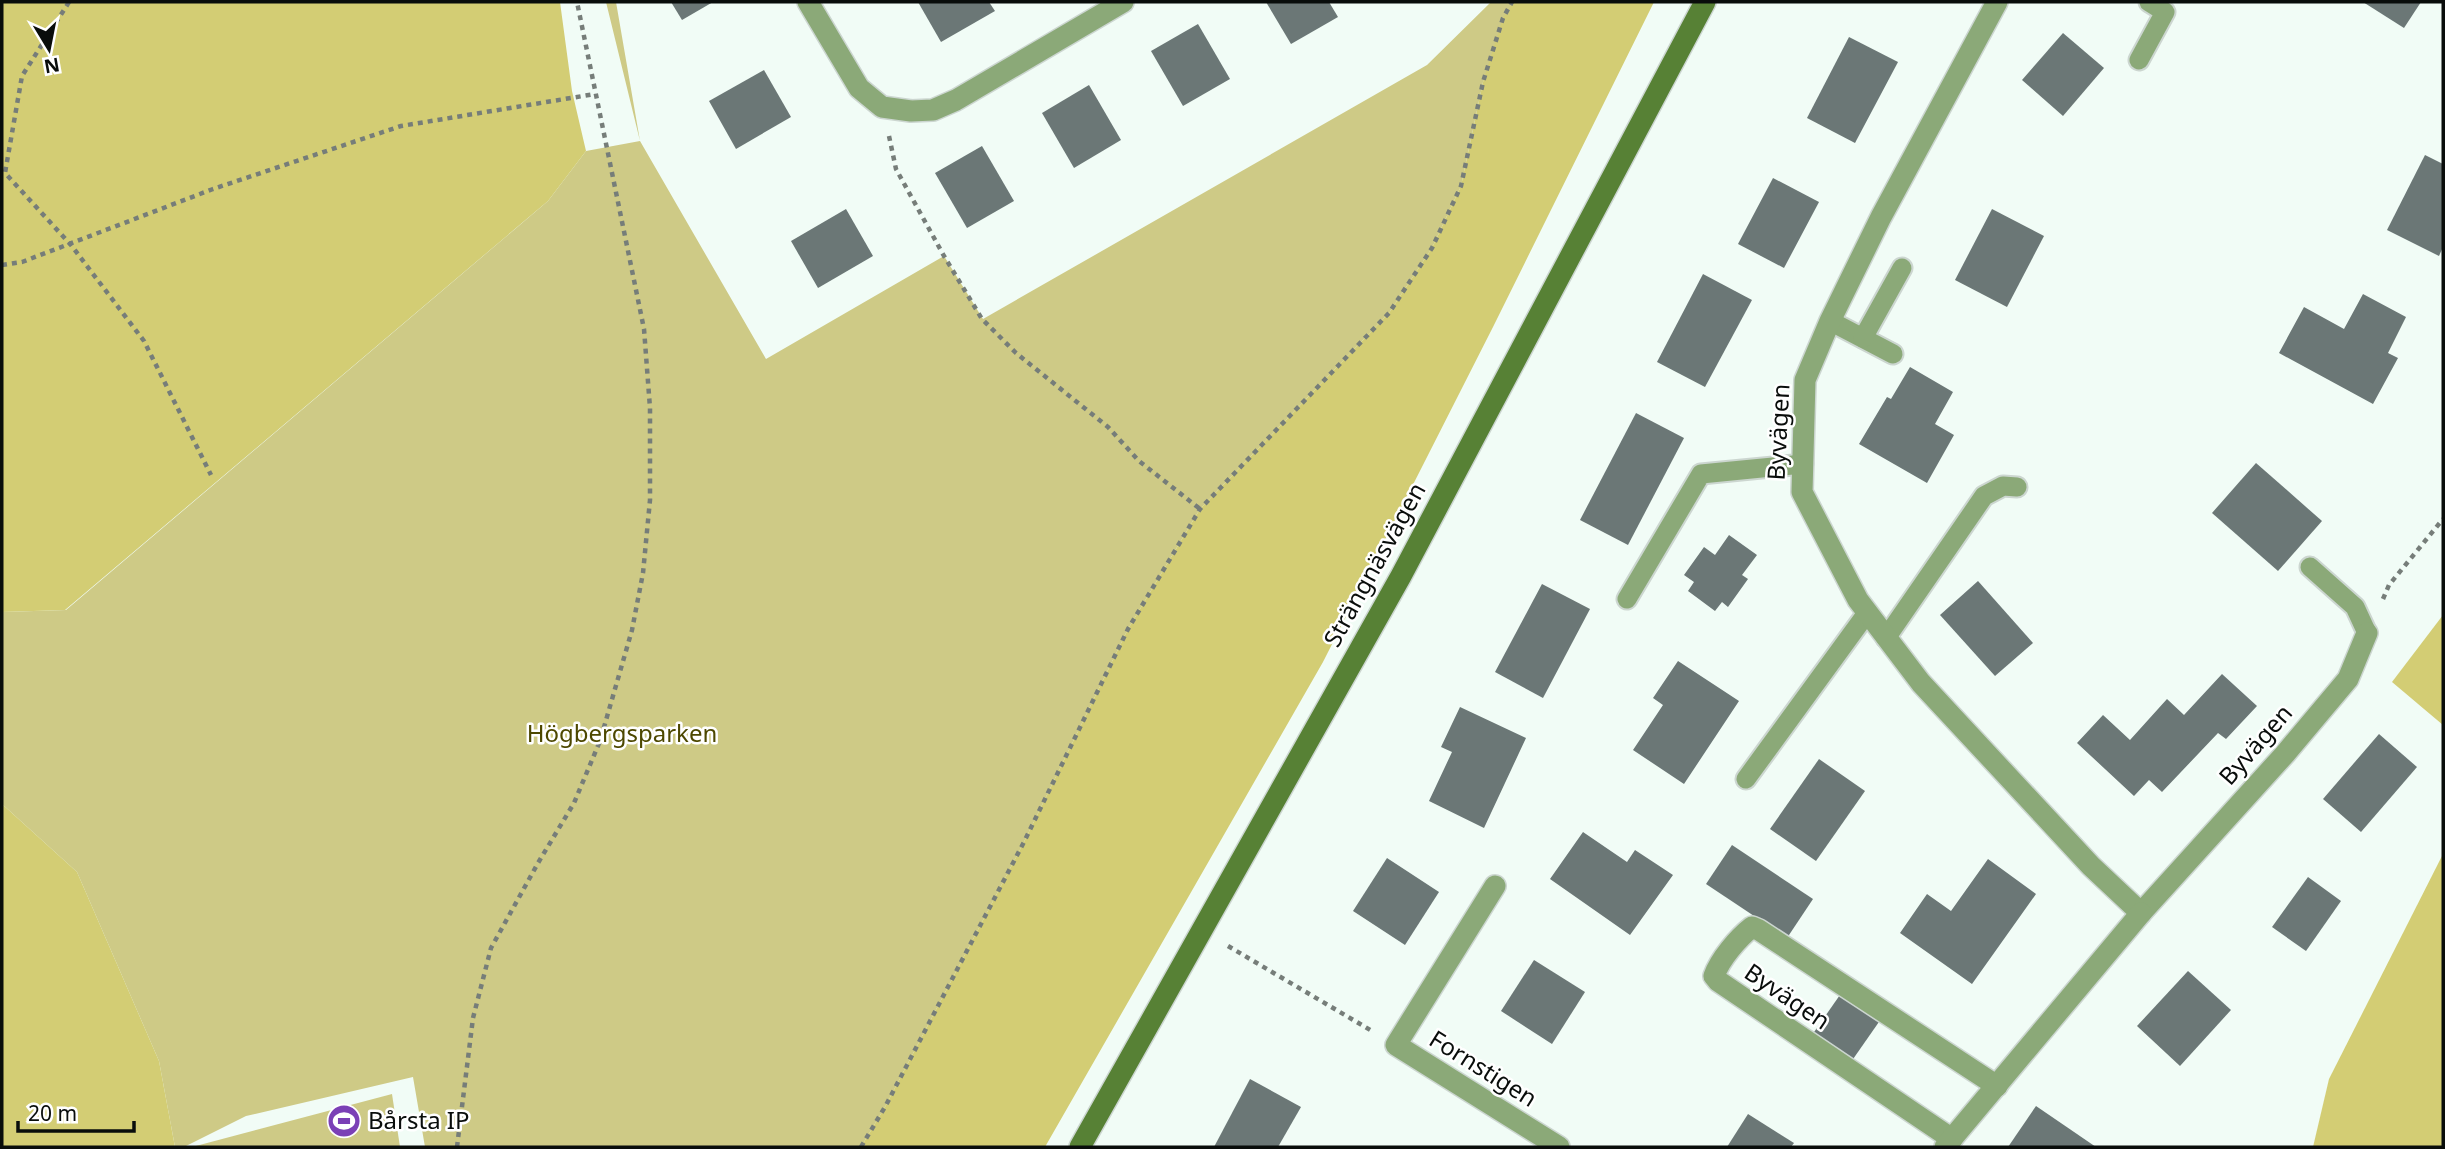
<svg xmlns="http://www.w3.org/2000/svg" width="2445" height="1149" font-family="'Noto Sans',sans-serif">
<rect width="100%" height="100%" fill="#f1fcf6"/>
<g fill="#ceca86">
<polygon points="606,2 616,2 640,141 766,359 944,256 983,319 1427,65 1491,2 1523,2 1483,82 1461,186 1432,248 1389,313 1200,509 1128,629 1024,842 885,1107 861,1147 425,1147 413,1077 246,1116 184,1147 175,1147 159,1061 77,872 2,804 2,612 66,610 548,201 586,151 640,141"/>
<polygon points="392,1094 400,1147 192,1147"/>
</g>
<g fill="#d3cd74">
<polygon points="2,2 560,2 572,91 586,151 548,201 65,610 2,612"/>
<polygon points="1514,2 1654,2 1493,327 1323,662 1045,1147 861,1147 885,1107 1024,842 1128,629 1200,509 1389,313 1432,248 1461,186 1483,82 1503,18"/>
<polygon points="2443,615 2443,725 2392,682"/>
<polygon points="2,804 77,872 159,1061 175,1147 2,1147"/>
<polygon points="2443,854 2443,1147 2313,1147 2329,1079"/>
</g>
<g fill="#6b7776">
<polygon points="671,2 713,2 682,20"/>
<polygon points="918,2 989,2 995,11 941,42"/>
<polygon points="1266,2 1329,2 1338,17 1291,44"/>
<polygon points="2363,2 2421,2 2404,28"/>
<polygon points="1198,24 1230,79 1183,106 1151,51"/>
<polygon points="2063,33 2104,68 2063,116 2022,80"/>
<polygon points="1849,37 1898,62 1855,143 1807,118"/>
<polygon points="764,70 791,117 736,149 709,101"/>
<polygon points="1089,85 1121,140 1074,168 1042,113"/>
<polygon points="982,146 1014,201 967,228 935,173"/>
<polygon points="2425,155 2443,164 2443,247 2439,256 2387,230"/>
<polygon points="1773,178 1819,202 1784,268 1738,244"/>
<polygon points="846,209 873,256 818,288 791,241"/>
<polygon points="1992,209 2044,236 2007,307 1955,280"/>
<polygon points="1703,274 1752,300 1705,387 1657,362"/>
<polygon points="2363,294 2406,317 2388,353 2398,358 2373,404 2279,353 2304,307 2344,329"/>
<polygon points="1910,367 1953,392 1935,424 1954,435 1927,483 1859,444 1887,397 1891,399"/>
<polygon points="1636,413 1684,438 1628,545 1580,520"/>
<polygon points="2256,463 2322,521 2278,571 2212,513"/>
<polygon points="1729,535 1757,555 1742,575 1748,579 1728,607 1722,602 1715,611 1688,591 1694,582 1684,575 1704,547 1715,555"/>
<polygon points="1978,581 2033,643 1995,676 1940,615"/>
<polygon points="1542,584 1590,609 1543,698 1495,672"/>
<polygon points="1678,661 1739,701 1684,784 1633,750 1663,705 1653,698"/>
<polygon points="2222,674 2257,706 2226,739 2218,733 2162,792 2149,780 2134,796 2077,743 2103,715 2130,740 2167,699 2184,715"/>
<polygon points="1460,707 1526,738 1484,828 1429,801 1452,752 1441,747"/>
<polygon points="2379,734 2417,767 2361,832 2323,799"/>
<polygon points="1819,759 1865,791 1816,861 1770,829"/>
<polygon points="1583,832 1627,862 1635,850 1673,875 1630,935 1550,879"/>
<polygon points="1732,845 1813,899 1787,938 1706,884"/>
<polygon points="1387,858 1439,892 1405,945 1353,911"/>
<polygon points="1988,859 2036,894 1972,984 1900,933 1927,894 1951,911"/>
<polygon points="2308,877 2341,901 2306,951 2272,927"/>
<polygon points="1534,960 1585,992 1552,1044 1501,1011"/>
<polygon points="2188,971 2231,1010 2180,1066 2137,1026"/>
<polygon points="1842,992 1881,1019 1851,1062 1812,1035"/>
<polygon points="1250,1079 1301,1107 1278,1147 1214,1147"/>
<polygon points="2036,1106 2096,1147 2008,1147"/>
<polygon points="1748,1114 1794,1143 1791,1147 1727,1147"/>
</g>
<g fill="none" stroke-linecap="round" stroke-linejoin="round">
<defs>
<g id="lane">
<polyline points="2139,60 2165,12 2149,2"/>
<polyline points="1830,321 1893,354"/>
<polyline points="1863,338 1902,268"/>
<polyline points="2310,567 2355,607 2367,633"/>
<polyline points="1627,599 1701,474 1803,464"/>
<polyline points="1886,638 1984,496 2003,486 2017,487"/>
<polyline points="1746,779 1867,613"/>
</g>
<g id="street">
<polyline points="808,2 859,88 882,107 911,111 933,110 956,100 1123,2"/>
<polyline points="1997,2 1881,217 1830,321 1805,380 1802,492 1858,600 1921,683 2091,866 2141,913 2285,754 2348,679 2367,633"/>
<polyline points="1495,886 1396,1045 1559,1147"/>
<path d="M1952,1139l-234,-158 -4,-5c6,-17 24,-38 38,-49l7,3 238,156"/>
<polyline points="1945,1147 2141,913"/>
</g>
<polyline id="secondary" points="1080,1147 1401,576 1705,2"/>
</defs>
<use href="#lane" stroke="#ccd6d0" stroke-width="23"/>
<use href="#street" stroke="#ccd6d0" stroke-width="24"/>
<use href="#secondary" stroke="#ccd6d0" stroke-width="24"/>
<g stroke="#767d79" stroke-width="4.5" stroke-dasharray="5 5" stroke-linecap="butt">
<polyline points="69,2 22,76 5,173 71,245 144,341 211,475"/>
<polyline points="889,136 896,169 944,256 982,319 1016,353 1108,427 1139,461 1200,509"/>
<polyline points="2,265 22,262 213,189 401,126 595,94"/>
<polyline points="2383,599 2389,585 2443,519"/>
<polyline points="1228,946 1372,1031"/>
<polyline points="457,1147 473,1018 491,948 538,863 574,803 600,741 632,630 643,573 650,500 650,408 644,329 577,2"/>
<polyline points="861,1147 885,1107 1024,842 1128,629 1200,509 1389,313 1432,248 1461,186 1483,82 1503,18 1512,2"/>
</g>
<use href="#lane" stroke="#8ba978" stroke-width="19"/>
<use href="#street" stroke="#8ba978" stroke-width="21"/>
<use href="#secondary" stroke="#578135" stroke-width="21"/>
</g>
<defs>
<symbol id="stadium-disc" viewBox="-11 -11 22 22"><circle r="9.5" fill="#7b40b6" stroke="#fff"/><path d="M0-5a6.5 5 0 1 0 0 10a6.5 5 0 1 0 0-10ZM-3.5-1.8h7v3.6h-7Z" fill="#fff"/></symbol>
</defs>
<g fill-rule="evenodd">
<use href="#stadium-disc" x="325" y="1102" width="38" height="38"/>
</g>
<g text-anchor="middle" stroke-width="5" stroke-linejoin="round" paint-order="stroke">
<g font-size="24" fill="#090d0b" stroke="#fff">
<text transform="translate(1779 432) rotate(-87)" y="8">Byvägen</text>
<text transform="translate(1375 565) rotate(-61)" y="8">Strängnäsvägen</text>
<text transform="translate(2256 745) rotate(-49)" y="8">Byvägen</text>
<text transform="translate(1787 997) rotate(34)" y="8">Byvägen</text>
<text transform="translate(1483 1069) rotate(32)" y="8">Fornstigen</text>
</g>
<g font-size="24" fill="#4d4800" stroke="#fff">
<text x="622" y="742">Högbergsparken</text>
</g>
<g font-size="24" fill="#090d0b" stroke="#fff" text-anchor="start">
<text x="368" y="1129">Bårsta IP</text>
</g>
</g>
<rect width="2445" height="1149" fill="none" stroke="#090d0b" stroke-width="7"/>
<g transform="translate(49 49) rotate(170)" stroke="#ffffff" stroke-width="5" paint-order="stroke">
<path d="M0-5L12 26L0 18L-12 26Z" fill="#090d0b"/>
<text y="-10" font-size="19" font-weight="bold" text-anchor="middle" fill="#090d0b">N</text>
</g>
<path d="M18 1121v10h116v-10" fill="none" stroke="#090d0b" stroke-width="3.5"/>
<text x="28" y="1121" font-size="21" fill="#090d0b" stroke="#ffffff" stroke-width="5" paint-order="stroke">20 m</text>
</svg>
